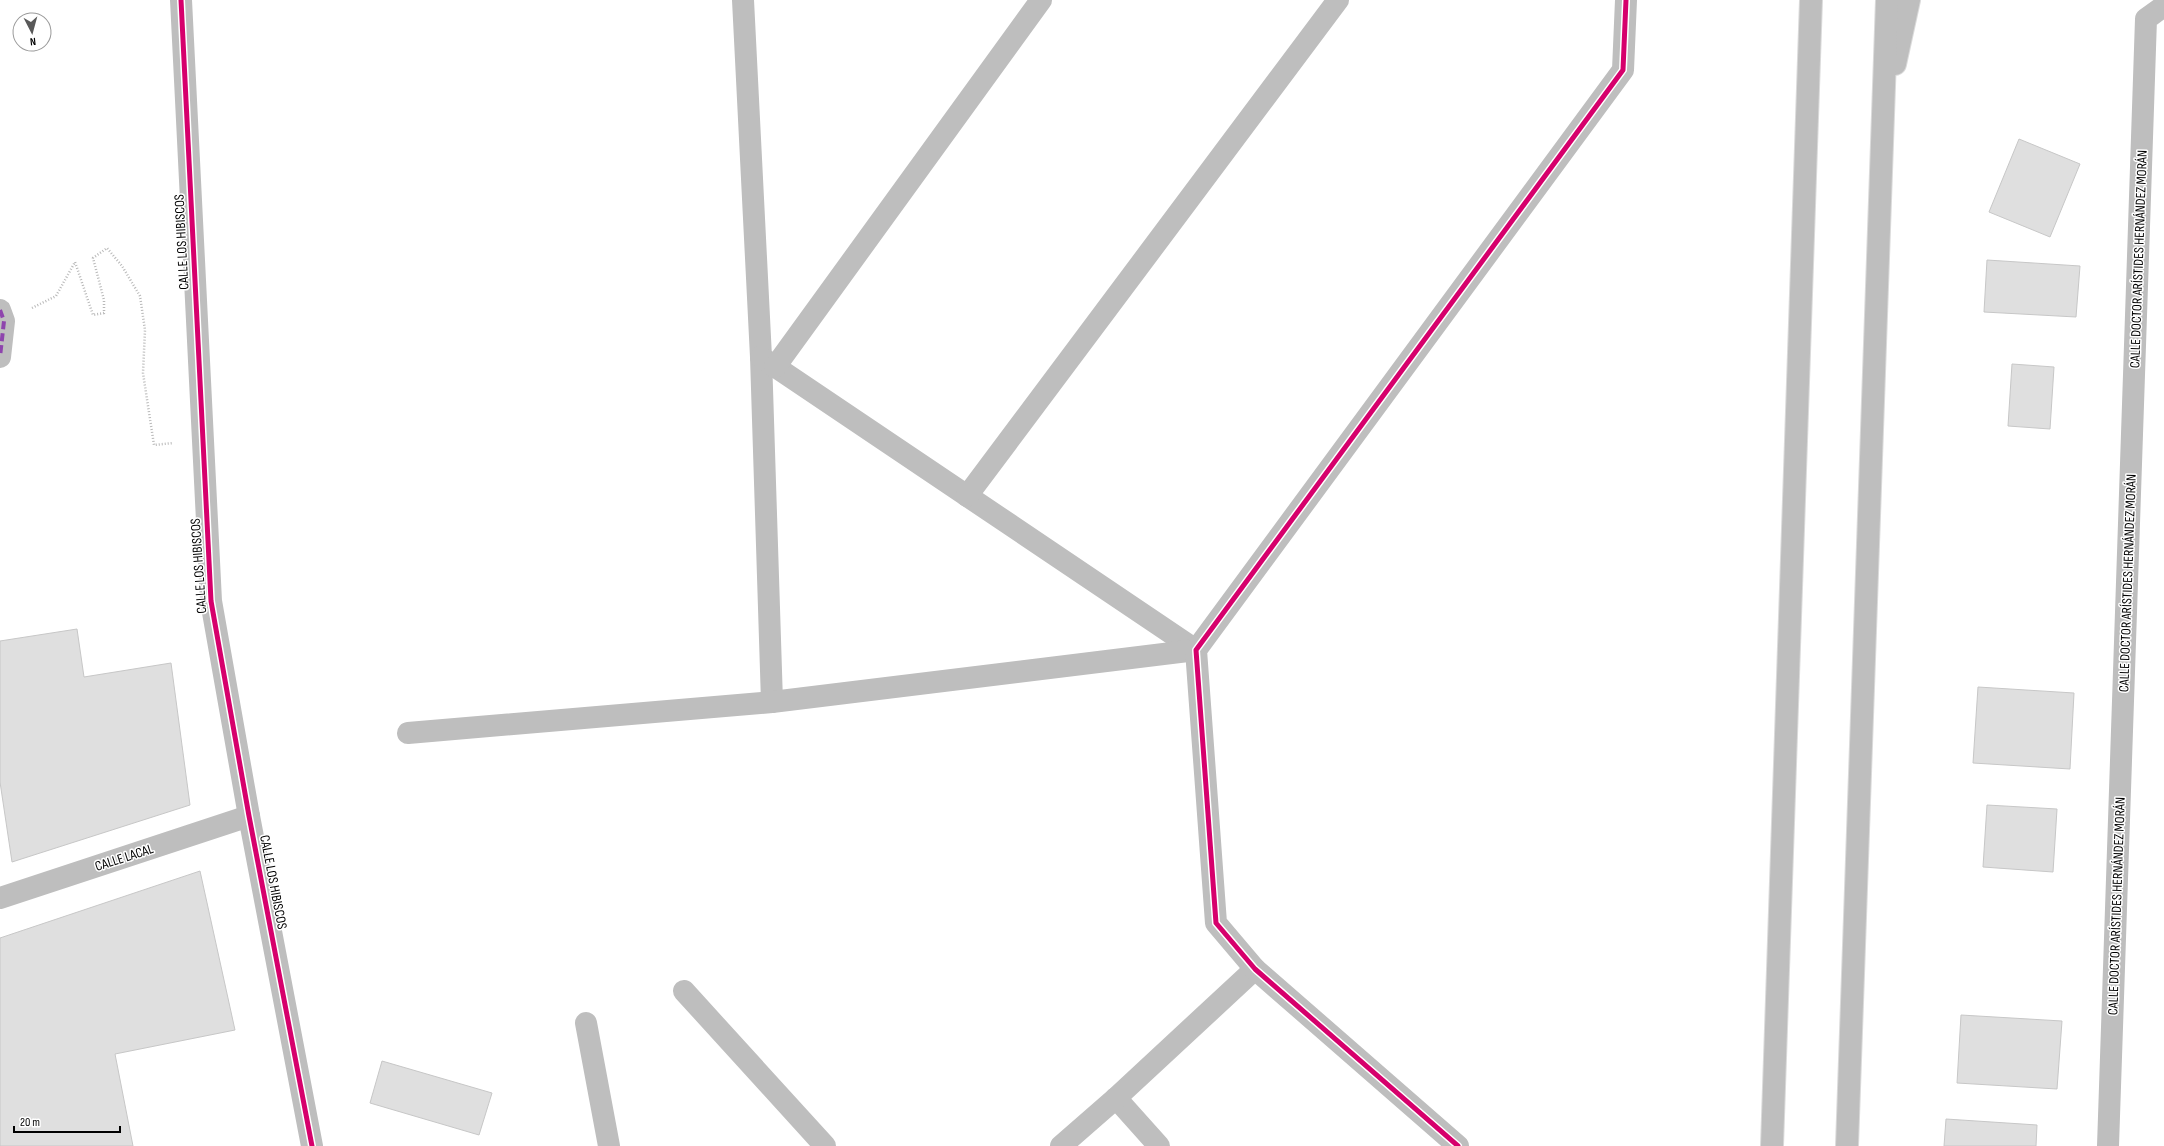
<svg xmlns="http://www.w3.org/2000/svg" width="2164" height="1146" font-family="'Sofia Sans Condensed',sans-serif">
<rect width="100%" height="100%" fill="#fff"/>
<g fill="#dfdfdf" stroke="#c7c7c7">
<polygon points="2019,139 2080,164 2050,237 1989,212"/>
<polygon points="1987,260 2080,266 2076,317 1984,312"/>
<polygon points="2012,364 2054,367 2050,429 2008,426"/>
<polygon points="77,629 84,677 171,663 190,805 12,862 0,782 0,641"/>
<polygon points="1978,687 2074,693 2070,769 1973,763"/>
<polygon points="1987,805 2057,809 2053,872 1983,867"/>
<polygon points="200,871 235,1030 115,1054 133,1146 0,1146 0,938"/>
<polygon points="1961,1015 2062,1021 2057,1089 1957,1083"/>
<polygon points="382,1061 492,1093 479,1135 370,1103"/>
<polygon points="1946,1119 2037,1125 2036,1146 1944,1146"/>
</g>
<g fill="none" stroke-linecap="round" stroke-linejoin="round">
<defs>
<g id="highway">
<polyline points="1895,64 1909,0"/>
<polyline points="1772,1146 1811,0"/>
<polyline points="1847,1146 1887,0"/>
</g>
</defs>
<use href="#highway" stroke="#dbdbdb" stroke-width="24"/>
<polyline stroke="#b9b9b9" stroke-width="2.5" stroke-dasharray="1 2" stroke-linecap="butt" points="32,308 56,296 75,262 93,315 104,313 104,300 93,258 107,248 122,266 140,296 145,330 143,373 154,445 173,443"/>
<g stroke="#bebebe" stroke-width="22">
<polyline points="181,0 211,601 249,816 312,1146"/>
<polyline points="743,0 761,357 772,702"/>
<polyline points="0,310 4,321 0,357"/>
<polyline points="761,357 1196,650"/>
<polyline points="775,367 1041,0"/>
<polyline points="967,496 1338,0"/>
<polyline points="408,733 772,702 1196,650"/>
<polyline points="0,898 249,816"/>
<polyline points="684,991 825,1146"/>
<polyline points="586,1023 609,1146"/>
<polyline points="1116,1098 1159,1146"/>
<polyline points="1061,1146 1116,1098 1255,969"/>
<polyline points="1458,1146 1255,969 1216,923 1196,650 1623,70 1626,0"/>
<polyline points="2108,1146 2146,19 2164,6"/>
</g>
<use href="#highway" stroke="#bebebe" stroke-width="22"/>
<polyline stroke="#8e44ad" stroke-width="4" stroke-dasharray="8 4" stroke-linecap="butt" points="0,310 4,321 0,357"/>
<defs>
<g id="cycleway">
<polyline points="181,0 211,601 249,816 312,1146"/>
<polyline points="1458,1146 1255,969 1216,923 1196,650 1623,70 1626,0"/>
</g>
</defs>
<use href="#cycleway" stroke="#fff" stroke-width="8"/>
<use href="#cycleway" stroke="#d6006c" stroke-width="5"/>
</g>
<g text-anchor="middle" stroke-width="3" stroke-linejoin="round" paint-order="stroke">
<g font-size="14" fill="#000" stroke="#fff">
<text transform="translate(181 242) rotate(-93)" y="5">CALLE LOS HIBISCOS</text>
<text transform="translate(2138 259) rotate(-88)" y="5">CALLE DOCTOR ARÍSTIDES HERNÁNDEZ MORÁN</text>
<text transform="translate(198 566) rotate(-94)" y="5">CALLE LOS HIBISCOS</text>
<text transform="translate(2127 583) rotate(-88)" y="5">CALLE DOCTOR ARÍSTIDES HERNÁNDEZ MORÁN</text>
<text transform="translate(124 857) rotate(-18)" y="5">CALLE LACAL</text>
<text transform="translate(274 882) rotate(79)" y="5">CALLE LOS HIBISCOS</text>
<text transform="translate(2116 906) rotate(-88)" y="5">CALLE DOCTOR ARÍSTIDES HERNÁNDEZ MORÁN</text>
</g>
</g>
<g transform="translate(32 32) rotate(174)"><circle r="19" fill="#ffffff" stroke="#999999"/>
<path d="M0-3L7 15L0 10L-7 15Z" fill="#595959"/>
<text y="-6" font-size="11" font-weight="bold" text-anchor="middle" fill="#000000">N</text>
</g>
<path d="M14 1126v6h106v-6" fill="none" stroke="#000000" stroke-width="2"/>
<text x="20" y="1126" font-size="12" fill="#000000" stroke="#ffffff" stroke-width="3" paint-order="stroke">20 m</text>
</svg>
